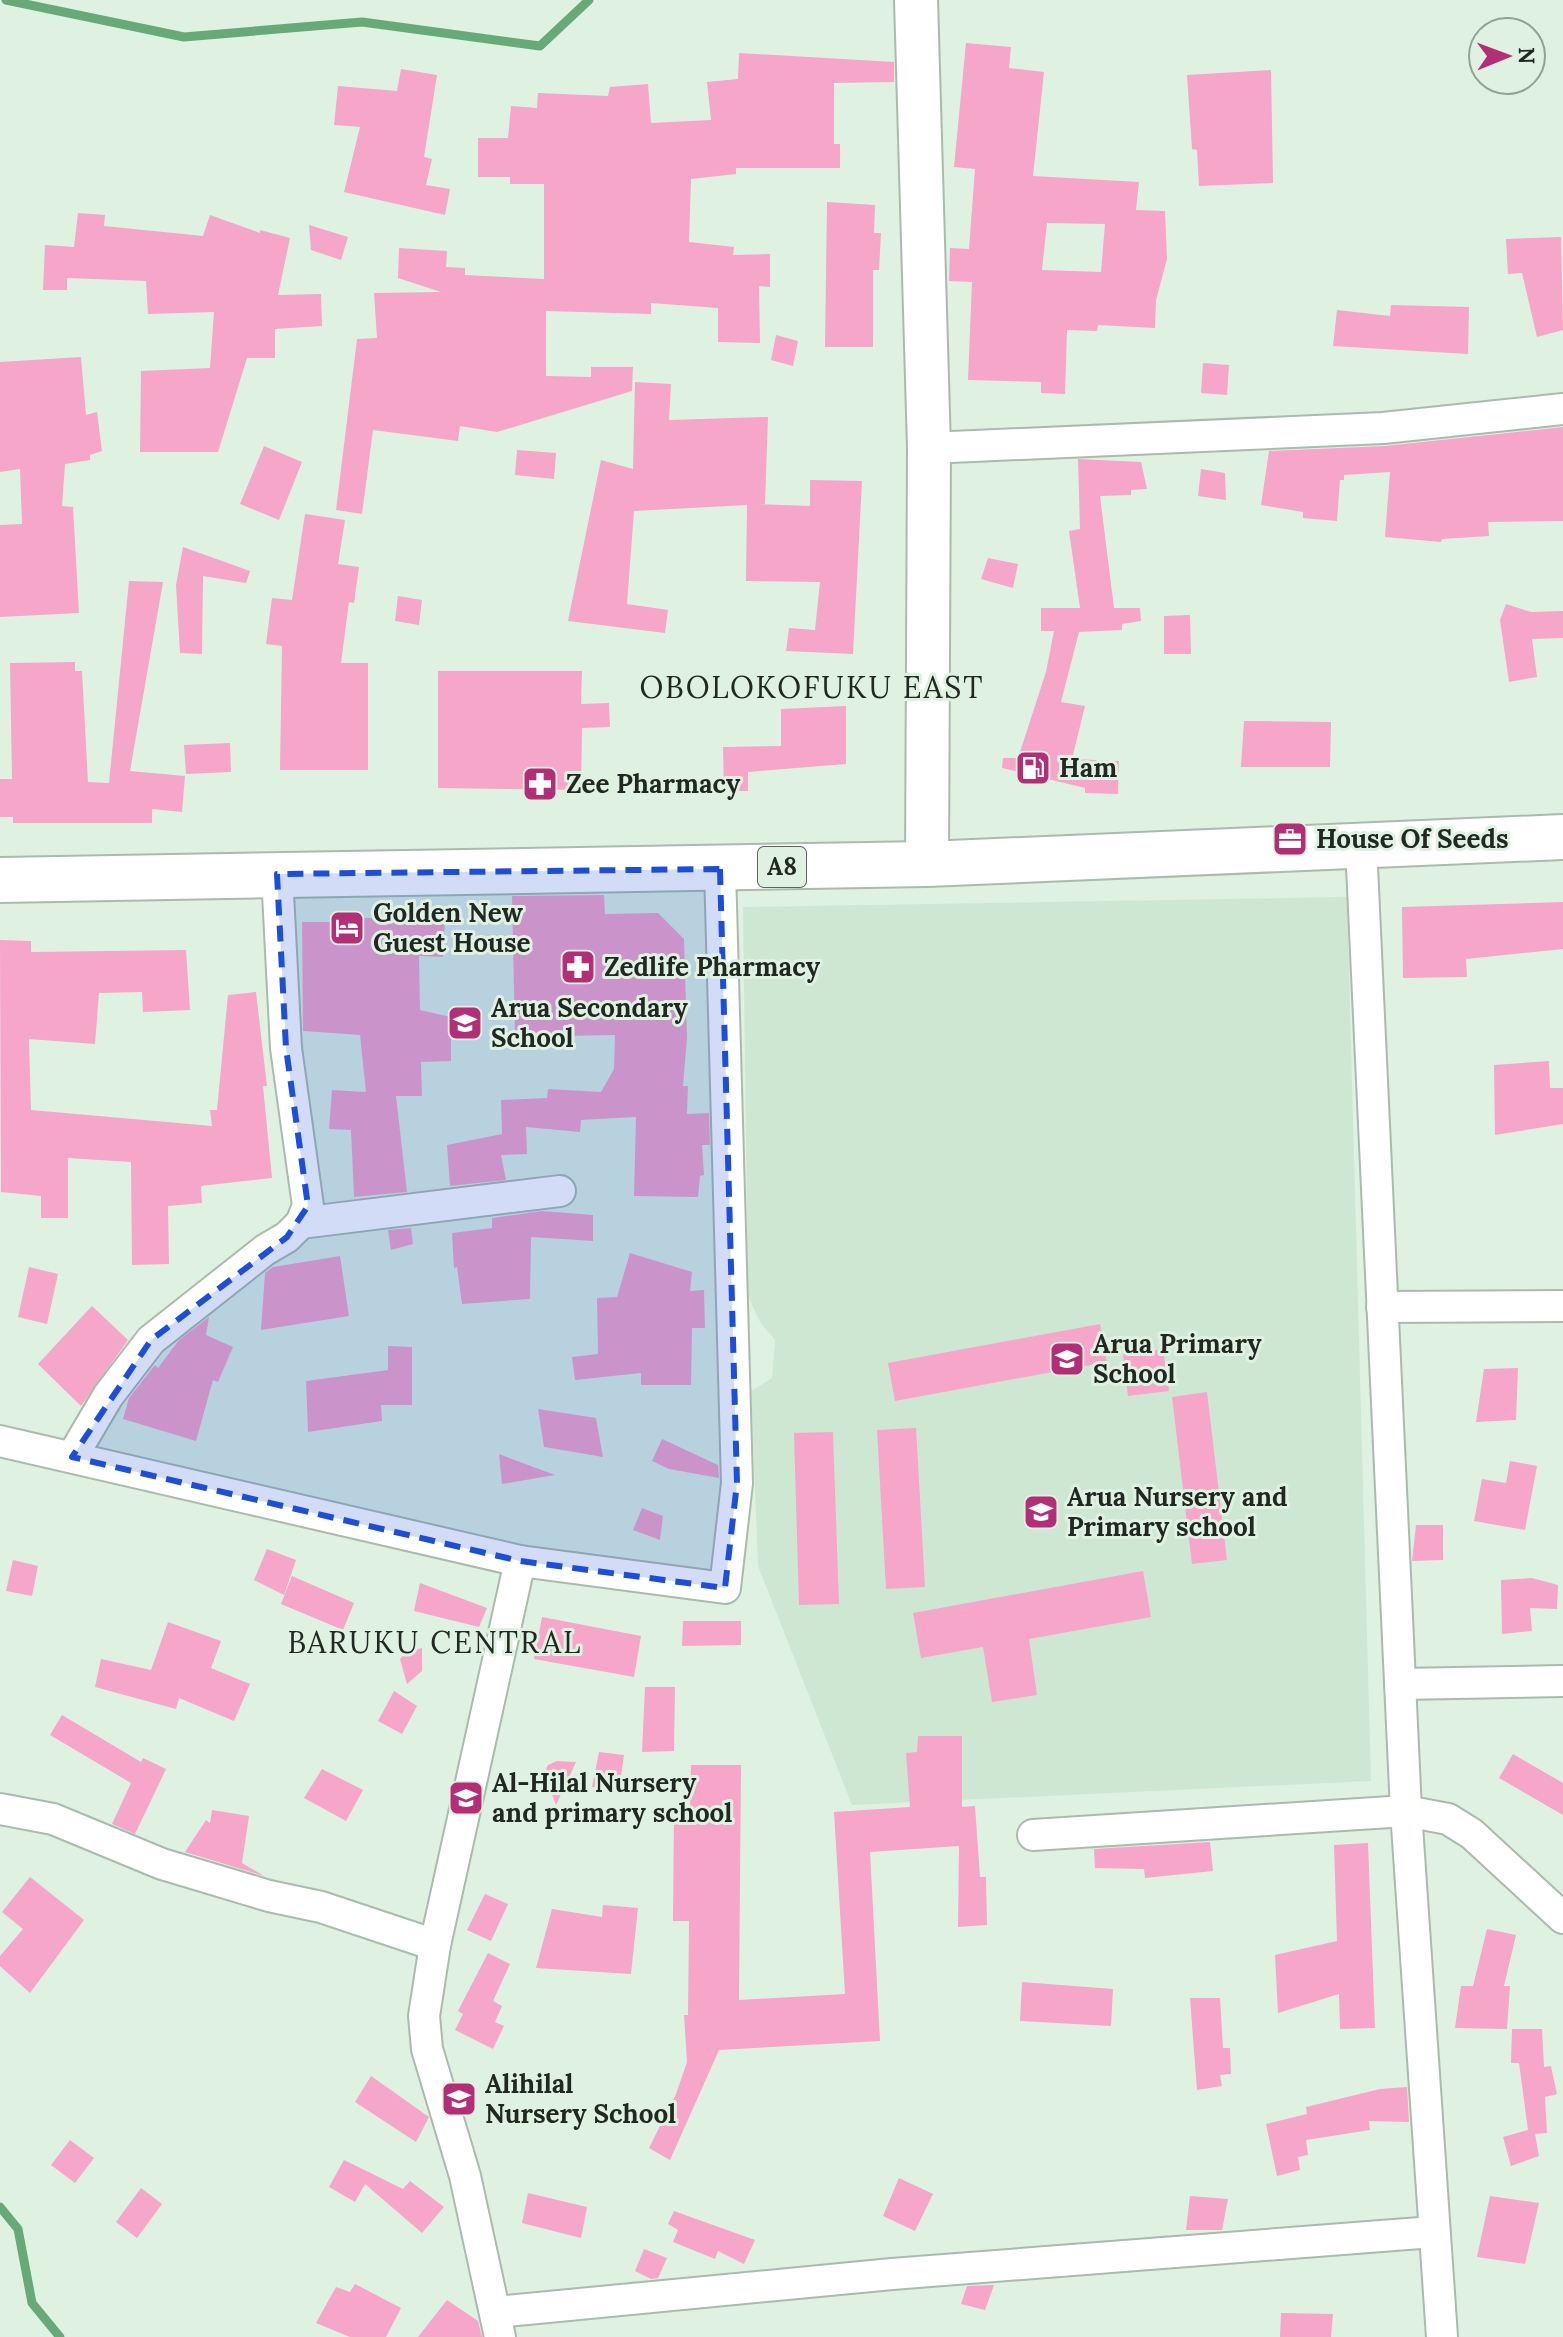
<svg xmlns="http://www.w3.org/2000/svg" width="1563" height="2337" font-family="Lora,serif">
<rect width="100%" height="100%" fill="#dff2e2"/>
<polygon fill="#cee7d3" points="1347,897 1371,1781 852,1805 758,1566 751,1391 772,1378 775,1340 760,1322 748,1296 743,907"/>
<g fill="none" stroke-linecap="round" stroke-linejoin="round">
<g stroke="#67aa77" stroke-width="9">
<polyline points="6,0 184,37 362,22 540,46 589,0"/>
<polyline points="0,2207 18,2229 32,2303 60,2337"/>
</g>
</g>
<g fill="#f5a6c9" fill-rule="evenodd">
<path d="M966,43l45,4 -2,21 35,4 -11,104 106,6 -3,28 29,1 2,48 -11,41 -1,28 -57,-3 -1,6 -30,-1 -2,64 -24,-1v-11l-73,-2 4,-98 -23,-1 1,-33 19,1 6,-80 -21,-2zM1047,223l58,1 -4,48 -59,-2z"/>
<polygon points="739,53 894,62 894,82 834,83 834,144 840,144 840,168 736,168 736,174 691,179 689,242 734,247 733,255 770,254 770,287 759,286 760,343 718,342 718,308 651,303 651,314 546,311 546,376 591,377 591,367 633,367 632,391 497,432 460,426 458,441 373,430 362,514 336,510 357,339 377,338 374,293 441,292 398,278 399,248 447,251 446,267 465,268 465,275 544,279 544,184 510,184 510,177 478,177 478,138 508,138 511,106 537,108 538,93 608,96 610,87 648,84 651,123 711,120 707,82 738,79"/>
<polygon points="401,69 437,75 424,157 432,159 426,185 450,189 445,215 344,192 360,127 334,125 338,86 397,91"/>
<polygon points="1271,70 1273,183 1199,186 1197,150 1192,149 1187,75"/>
<polygon points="827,202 875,205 874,233 881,233 879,270 873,270 873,347 825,347"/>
<polygon points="78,213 105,215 104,226 203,236 210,215 260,233 260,230 290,238 278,295 321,294 322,326 275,329 275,358 247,358 218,452 140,452 141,371 210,368 214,312 148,314 146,281 67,278 67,290 43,290 45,245 74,247"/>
<polygon points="309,225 348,237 341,260 311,250"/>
<polygon points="1561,237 1563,330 1537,337 1522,273 1508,274 1506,239"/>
<polygon points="1391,305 1469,307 1468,354 1333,346 1337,310 1390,316"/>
<polygon points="776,335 798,341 793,366 771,360"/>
<polygon points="81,357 86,415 97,412 102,451 90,455 90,460 65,464 62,506 73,507 79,613 0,617 0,525 22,524 20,469 0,472 0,362"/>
<polygon points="1203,363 1229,365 1227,395 1201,393"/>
<polygon points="635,382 671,384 669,420 768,417 765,504 757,504 810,506 810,480 862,481 853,654 786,651 789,628 815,630 820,582 746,581 747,505 634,511 627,604 668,610 665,633 568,621 601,460 633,469"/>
<polygon points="1563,427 1563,521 1488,522 1489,536 1442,539 1441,542 1385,537 1390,472 1344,475 1344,480 1340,480 1337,521 1303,518 1303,512 1261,505 1269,451 1385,446"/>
<polygon points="264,446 302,462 279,520 240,504"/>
<polygon points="517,450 556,453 554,479 515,475"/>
<polygon points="1078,459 1141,462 1147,489 1131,490 1131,495 1100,496 1114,608 1140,608 1141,621 1122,624 1122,630 1079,632 1061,702 1085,706 1072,759 1119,761 1118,794 1085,793 1085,788 1002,768 1003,758 1018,758 1046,672 1054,631 1041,631 1041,608 1080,608 1069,531 1080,529"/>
<polygon points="1201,469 1225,473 1226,500 1198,496"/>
<polygon points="305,514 345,520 338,564 359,567 354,603 349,602 341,663 368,663 368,770 280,770 282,646 266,644 272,598 292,600"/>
<polygon points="183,547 250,571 246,583 203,576 202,654 180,653 176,585"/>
<polygon points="988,558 1018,564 1013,588 981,579"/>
<polygon points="129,581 163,582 130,771 185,776 182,812 152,809 152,823 13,823 13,817 0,817 0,779 12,779 10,663 75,662 75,671 82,671 88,782 109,783"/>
<polygon points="398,596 422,600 419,625 395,621"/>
<polygon points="1506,604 1531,612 1563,611 1563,638 1532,639 1537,677 1509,682 1500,620"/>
<polygon points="1190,615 1191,654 1164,654 1164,616"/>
<polygon points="438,671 582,671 581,704 609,703 610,727 582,728 581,790 438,788"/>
<polygon points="846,706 846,764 748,772 748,791 724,791 723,747 781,746 781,709"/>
<polygon points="1244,721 1331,722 1330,767 1241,767"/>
<polygon points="230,743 231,772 186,774 184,745"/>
<polygon points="604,895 605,914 658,913 684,939 687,1038 683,1086 688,1086 687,1114 709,1113 710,1145 702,1145 704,1175 700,1176 698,1197 634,1196 636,1117 581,1120 580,1132 526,1127 527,1154 501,1155 506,1180 450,1186 447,1145 502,1134 501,1100 547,1098 548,1089 601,1092 614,1069 615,1035 515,1037 512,896"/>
<polygon points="1563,902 1563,949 1466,959 1467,977 1403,978 1402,907"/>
<polygon points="364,918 445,918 443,957 419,956 420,1010 451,1017 451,1061 421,1062 422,1096 396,1096 407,1192 354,1197 351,1130 329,1129 332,1090 366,1092 360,1035 303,1031 302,922 364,922"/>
<polygon points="0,940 31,941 31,952 186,950 190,1010 143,1012 142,992 99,993 95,1044 29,1039 31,1110 212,1126 210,1110 217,1110 228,995 256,992 267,1086 263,1086 272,1178 201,1186 202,1203 168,1206 169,1264 132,1265 131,1162 68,1158 68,1218 41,1218 41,1196 1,1192"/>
<polygon points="1549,1061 1550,1088 1563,1088 1563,1124 1495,1135 1494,1065"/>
<polygon points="542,1211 593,1215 593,1241 531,1237 530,1299 462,1304 457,1267 454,1268 452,1233 492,1228 492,1218"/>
<polygon points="411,1228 413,1244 391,1250 388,1230"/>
<polygon points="630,1253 692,1272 690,1291 704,1290 705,1328 692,1328 691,1385 641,1385 641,1373 575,1380 572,1357 598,1354 597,1298 617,1297"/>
<polygon points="340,1256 349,1316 261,1330 265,1273 273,1267"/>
<polygon points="29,1267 58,1274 47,1324 18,1317"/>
<polygon points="92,1306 128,1340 81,1406 38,1364"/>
<polygon points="209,1317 206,1335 233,1347 218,1382 213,1380 196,1441 123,1419 129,1398 155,1365 158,1368 179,1340"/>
<polygon points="1100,1324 1107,1362 895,1401 888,1363"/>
<polygon points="388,1346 412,1347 412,1405 381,1405 382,1421 308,1432 306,1381 388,1370"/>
<polygon points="1163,1349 1169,1391 1128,1396 1123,1354"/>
<polygon points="1518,1368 1516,1420 1476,1422 1484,1369"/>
<polygon points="1207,1392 1227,1560 1192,1564 1172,1397"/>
<polygon points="538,1409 596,1418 603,1457 544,1447"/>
<polygon points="916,1428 925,1587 886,1589 877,1430"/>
<polygon points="833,1432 839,1604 799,1605 794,1433"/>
<polygon points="662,1439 718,1465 719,1478 669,1469 652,1461"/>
<polygon points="499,1454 555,1475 502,1484"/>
<polygon points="1510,1461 1537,1466 1525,1530 1474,1521 1482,1479 1506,1483"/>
<polygon points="642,1508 663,1516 660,1540 633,1530"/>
<polygon points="1416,1525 1443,1525 1443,1560 1412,1561"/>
<polygon points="267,1549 296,1560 284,1595 254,1580"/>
<polygon points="13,1560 38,1566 32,1596 6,1591"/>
<polygon points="1143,1571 1151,1617 1029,1639 1037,1695 992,1702 983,1647 921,1658 913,1613"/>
<polygon points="292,1576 354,1603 343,1630 281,1604"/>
<polygon points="1532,1578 1558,1585 1557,1609 1530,1608 1532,1631 1502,1634 1501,1580"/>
<polygon points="420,1583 487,1608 479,1627 414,1611"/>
<polygon points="542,1617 641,1636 634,1677 534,1659"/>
<polygon points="683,1621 741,1621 741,1645 682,1646"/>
<polygon points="168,1622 221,1641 211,1668 250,1684 234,1721 179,1698 176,1709 95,1687 101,1659 151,1670"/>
<polygon points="422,1648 422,1671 407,1684 400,1659 406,1652"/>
<polygon points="645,1687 675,1687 674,1751 642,1752"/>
<polygon points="394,1691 417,1706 402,1734 378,1721"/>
<polygon points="62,1715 141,1762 143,1758 166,1769 135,1834 112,1824 131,1783 50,1735"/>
<polygon points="918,1736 962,1736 962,1807 975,1806 980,1877 986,1877 987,1925 958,1927 959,1846 870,1852 880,2041 719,2050 670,2160 649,2148 676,2094 687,2062 684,2015 688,2015 689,1921 673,1921 674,1810 690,1810 691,1765 741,1765 739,2000 845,1994 834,1812 910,1807 906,1753 917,1752"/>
<polygon points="599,1752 624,1755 619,1791 592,1787"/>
<polygon points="1513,1754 1563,1783 1563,1815 1499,1778"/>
<polygon points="557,1761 576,1762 556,1805 544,1774 548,1765"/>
<polygon points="322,1769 363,1790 346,1821 304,1798"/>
<polygon points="212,1810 249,1816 242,1863 264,1876 185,1852 206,1820 210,1823"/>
<polygon points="1210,1842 1213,1871 1145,1878 1144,1869 1095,1868 1094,1849"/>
<polygon points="1368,1843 1375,2028 1340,2029 1339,1994 1278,2013 1275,1955 1337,1941 1334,1845"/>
<polygon points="30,1877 84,1920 30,1993 0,1966 0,1956 23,1929 2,1912"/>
<polygon points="485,1894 508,1904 491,1941 467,1930"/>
<polygon points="603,1905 638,1908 631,1974 536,1968 552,1909 602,1917"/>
<polygon points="1487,1929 1516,1935 1504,1986 1510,1986 1507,2029 1455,2028 1461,1986 1473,1986"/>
<polygon points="488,1953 510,1964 493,2001 502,2006 495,2022 504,2026 493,2049 455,2030 463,2014 458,2011"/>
<polygon points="1022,1982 1113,1989 1111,2026 1020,2021"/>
<polygon points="1190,1998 1220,1998 1223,2048 1230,2048 1231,2074 1220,2075 1222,2086 1197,2090"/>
<polygon points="1512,2029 1542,2029 1544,2067 1551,2066 1557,2094 1545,2097 1547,2133 1535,2134 1539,2156 1511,2166 1503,2137 1528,2130 1519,2063 1511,2063"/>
<polygon points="371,2076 429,2117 416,2142 355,2102"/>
<polygon points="1407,2087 1409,2122 1369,2121 1370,2130 1306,2140 1308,2155 1298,2157 1300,2170 1277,2176 1266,2124 1307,2114 1306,2107 1380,2089"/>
<polygon points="70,2140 94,2158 75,2183 51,2165"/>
<polygon points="344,2160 403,2189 410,2181 444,2207 422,2233 365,2184 355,2202 329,2187"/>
<polygon points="899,2178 933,2194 915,2231 883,2216"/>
<polygon points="141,2188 162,2204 137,2238 116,2222"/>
<polygon points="528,2193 587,2207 581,2238 522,2223"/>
<polygon points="1190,2196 1228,2199 1222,2230 1186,2230"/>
<polygon points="1490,2196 1539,2203 1525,2264 1477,2257"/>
<polygon points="674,2211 755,2240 744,2264 718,2251 715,2259 673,2242 678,2230 668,2224"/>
<polygon points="644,2249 667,2258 658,2278 651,2279 635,2271"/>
<polygon points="355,2284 401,2308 386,2337 350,2337 316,2323 336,2287 350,2292"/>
<polygon points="994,2285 985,2310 961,2304 967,2286"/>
<polygon points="447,2300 478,2321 482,2337 418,2337"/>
<polygon points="1281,2313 1333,2314 1331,2337 1280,2337"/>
</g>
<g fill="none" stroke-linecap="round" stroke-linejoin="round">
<defs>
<g id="street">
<polyline points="929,448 1383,428 1563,409"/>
<polyline points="1361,845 1406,1811 1442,2337"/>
<polyline points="301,1223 560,1191"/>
<polyline points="1382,1307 1563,1306"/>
<polyline points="0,1441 520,1561 725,1588 737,1483 720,869"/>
<polyline points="72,1457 108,1396 151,1340 265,1250 287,1237 301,1223 308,1206 286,1048 277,874"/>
<polyline points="1400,1684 1563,1681"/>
<polyline points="0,1809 53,1819 162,1864 269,1896 321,1907 435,1945"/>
<polyline points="1033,1835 1406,1811 1448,1819 1472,1834 1563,1918"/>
<polyline points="496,2312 892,2274 1433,2232"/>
<polyline points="500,2337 465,2176 427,2049 424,2016 435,1945 520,1561"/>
</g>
<polyline id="secondary" points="916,0 929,448 927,864"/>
<polyline id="primary" points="0,880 927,864 1563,837"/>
</defs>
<use href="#street" stroke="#a9bbac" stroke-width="34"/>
<use href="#secondary" stroke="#a9bbac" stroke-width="46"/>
<use href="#primary" stroke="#a9bbac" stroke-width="48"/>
<use href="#street" stroke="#fff" stroke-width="30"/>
<use href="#secondary" stroke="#fff" stroke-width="42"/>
<use href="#primary" stroke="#fff" stroke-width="44"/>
</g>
<path fill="#1d4ed8" fill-opacity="0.2" stroke="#1d4ed8" stroke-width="6" stroke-dasharray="16 10" stroke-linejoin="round" d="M720,869l17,614 -12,105 -205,-27 -448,-104 79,-117 136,-103 21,-31 -22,-158 -9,-174z"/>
<defs>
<symbol id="fuel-square" viewBox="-11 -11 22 22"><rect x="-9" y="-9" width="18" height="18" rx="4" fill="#b22e77" stroke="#dff2e2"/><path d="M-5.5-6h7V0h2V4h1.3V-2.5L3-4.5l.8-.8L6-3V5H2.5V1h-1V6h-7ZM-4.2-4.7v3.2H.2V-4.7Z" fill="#fff"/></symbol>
<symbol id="pharmacy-square" viewBox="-11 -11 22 22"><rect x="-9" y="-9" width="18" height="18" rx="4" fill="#b22e77" stroke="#dff2e2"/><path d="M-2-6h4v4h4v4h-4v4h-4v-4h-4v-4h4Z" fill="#fff"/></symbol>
<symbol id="office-square" viewBox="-11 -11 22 22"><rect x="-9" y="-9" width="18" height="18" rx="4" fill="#b22e77" stroke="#dff2e2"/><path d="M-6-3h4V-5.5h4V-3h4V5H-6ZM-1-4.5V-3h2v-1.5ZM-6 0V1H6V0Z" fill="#fff"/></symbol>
<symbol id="hotel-square" viewBox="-11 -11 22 22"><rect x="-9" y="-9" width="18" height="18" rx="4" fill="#b22e77" stroke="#dff2e2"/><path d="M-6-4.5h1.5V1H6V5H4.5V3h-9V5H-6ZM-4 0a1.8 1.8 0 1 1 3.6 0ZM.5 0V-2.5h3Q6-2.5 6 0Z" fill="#fff"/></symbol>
<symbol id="school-square" viewBox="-11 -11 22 22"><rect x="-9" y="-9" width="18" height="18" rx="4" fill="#b22e77" stroke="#dff2e2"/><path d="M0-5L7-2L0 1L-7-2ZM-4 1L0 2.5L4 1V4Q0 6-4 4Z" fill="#fff"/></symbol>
</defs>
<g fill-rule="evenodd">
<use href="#fuel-square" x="1013" y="748" width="40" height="40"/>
<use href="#pharmacy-square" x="520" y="764" width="40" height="40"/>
<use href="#office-square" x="1270" y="819" width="40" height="40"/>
<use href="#hotel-square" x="327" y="908" width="40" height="40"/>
<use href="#pharmacy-square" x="558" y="947" width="40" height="40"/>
<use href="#school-square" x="445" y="1003" width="40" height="40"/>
<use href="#school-square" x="1047" y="1339" width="40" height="40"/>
<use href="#school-square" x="1021" y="1492" width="40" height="40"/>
<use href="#school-square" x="446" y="1778" width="40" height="40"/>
<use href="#school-square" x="439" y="2079" width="40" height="40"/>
</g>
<g text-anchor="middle" stroke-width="6" stroke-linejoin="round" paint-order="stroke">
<rect fill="#dff2e2" stroke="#5a655c" stroke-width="2" x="758" y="847" width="48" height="40" rx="6"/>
<g font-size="24" font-weight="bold" fill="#212822">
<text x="782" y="875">A8</text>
</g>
<g font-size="26" font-weight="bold" fill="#212822" stroke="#dff2e2" text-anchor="start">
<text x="1059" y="777">Ham</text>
<text x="566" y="793">Zee Pharmacy</text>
<text x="1316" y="848">House Of Seeds</text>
<text x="373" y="922">Golden New<tspan x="373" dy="30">Guest House</tspan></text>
<text x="604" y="976">Zedlife Pharmacy</text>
<text x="491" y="1017">Arua Secondary<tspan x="491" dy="30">School</tspan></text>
<text x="1093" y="1353">Arua Primary<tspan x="1093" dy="30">School</tspan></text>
<text x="1067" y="1506">Arua Nursery and<tspan x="1067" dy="30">Primary school</tspan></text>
<text x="492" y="1792">Al-Hilal Nursery<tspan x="492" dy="30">and primary school</tspan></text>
<text x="485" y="2093">Alihilal<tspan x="485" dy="30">Nursery School</tspan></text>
</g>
<g font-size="30" letter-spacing="2" fill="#212822" stroke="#dff2e2">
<text x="812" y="698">OBOLOKOFUKU EAST</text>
<text x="435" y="1653">BARUKU CENTRAL</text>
</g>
</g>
<g transform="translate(1507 56) rotate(89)"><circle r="38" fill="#dff2e2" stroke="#93a195" stroke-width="2"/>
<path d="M0-6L14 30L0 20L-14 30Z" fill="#b22e77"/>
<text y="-12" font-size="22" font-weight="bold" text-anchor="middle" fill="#212822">N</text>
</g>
</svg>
